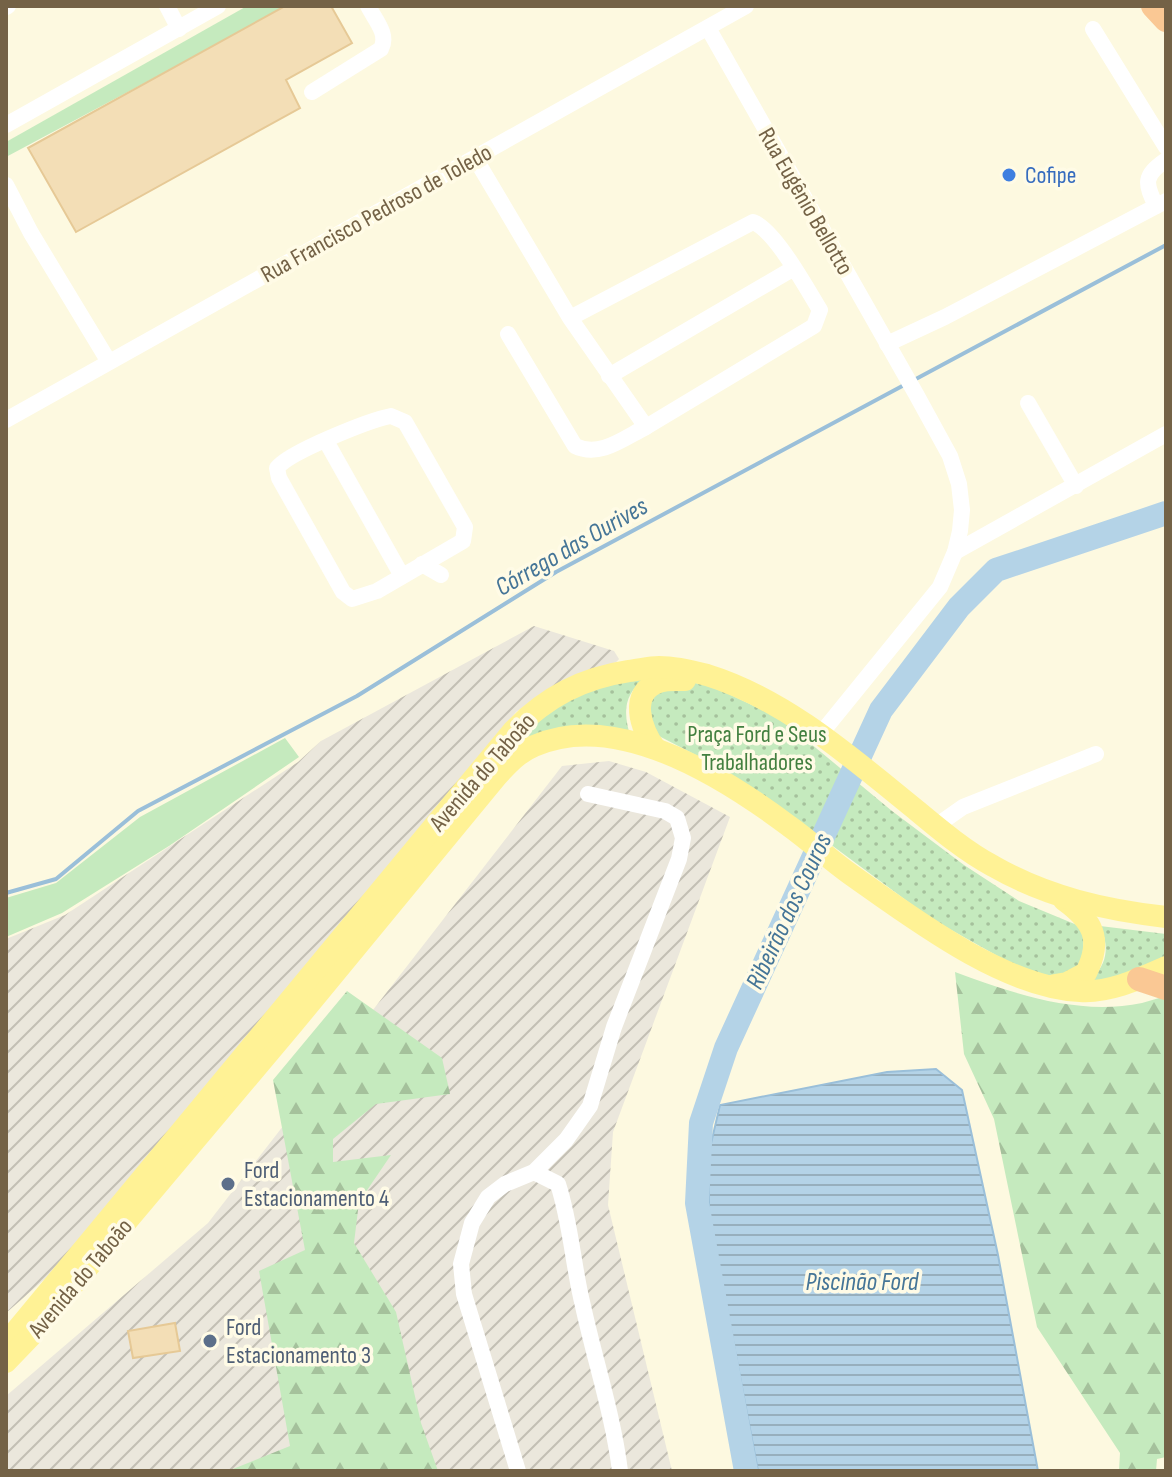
<svg xmlns="http://www.w3.org/2000/svg" width="1172" height="1477" font-family="'Sofia Sans Condensed',sans-serif">
<defs>
<pattern id="industrial-furrows" width="10" height="10" patternUnits="userSpaceOnUse" patternTransform="scale(2)"><rect width="10" height="10" fill="#ebe7dc"/><path d="M-1 1l2-2M0 10L10 0M9 11l2-2" fill="none" stroke="#c3bfb4"/></pattern>
<pattern id="forest-firs" width="22" height="20" patternUnits="userSpaceOnUse" patternTransform="scale(2)"><rect width="22" height="20" fill="#c5eabe"/><path d="M5 1l3.5 6h-7zM16 11l3.5 6h-7z" fill="#a5c19c"/></pattern>
<pattern id="park-dots" width="8" height="8" patternUnits="userSpaceOnUse" patternTransform="scale(2)"><rect width="8" height="8" fill="#c5eabe"/><path d="M2 2h.1M6 6h.1" fill="none" stroke="#a5c19c" stroke-width="1.8" stroke-linecap="round"/></pattern>
<pattern id="water-rules" width="6" height="5" patternUnits="userSpaceOnUse" patternTransform="scale(2)"><rect width="6" height="5" fill="#b4d3e7"/><path d="M0 2.5h6" fill="none" stroke="#97afbd"/></pattern>
</defs>
<rect width="100%" height="100%" fill="#fdf9e0"/>
<g fill="url(#industrial-furrows)">
<polygon points="534,626 614,651 619,659 616,662 544,692 516,712 86,1243 6,1313 6,939 65,915 298,762 321,741"/>
<polygon points="609,761 646,772 730,817 613,1132 608,1205 672,1471 6,1471 6,1396 208,1223 562,766"/>
</g>
<g fill="#c5eabe">
<polygon points="247,6 289,6 6,157 6,142"/>
<polygon points="285,738 299,757 169,846 62,913 6,937 6,898 56,883 140,817"/>
</g>
<g fill="url(#forest-firs)">
<path d="M955,972c60,22 123,44 187,31 8,-2 16,-5 24,-7v461l-9,2 -1,12h-37l1,-18 -83,-126 -43,-208 -30,-65z"/>
<polygon points="347,991 442,1058 450,1094 376,1104 333,1139 333,1162 391,1155 359,1202 354,1243 396,1312 421,1423 438,1471 228,1471 290,1446 259,1271 305,1250 273,1080"/>
</g>
<g fill="url(#park-dots)">
<path d="M645,679c-22,15 -22,35 -14,59l-129,15 9,-12 75,-54z"/>
<polygon points="695,683 710,685 781,719 892,811 964,865 1019,901 1077,925 1084,933 1082,964 1058,976 1042,975 1010,963 930,918 795,818 717,766 655,734 646,704 653,694"/>
<path d="M1100,926l66,8v29l-83,23c22,-16 29,-35 17,-60z"/>
</g>
<polygon fill="url(#water-rules)" stroke="#9abfd9" stroke-width="2" points="936,1069 962,1090 998,1255 1038,1471 758,1471 709,1215 709,1152 720,1105 887,1072"/>
<g fill="none" stroke-linecap="round" stroke-linejoin="round">
<g stroke="#9abfd9" stroke-width="4">
<polyline points="914,380 1166,245"/>
<polyline points="6,893 56,879 138,811 357,696 556,572 906,384"/>
</g>
<polyline stroke="#b4d3e7" stroke-width="24" points="746,1471 697,1203 701,1123 726,1048 881,710 959,607 996,570 1166,513"/>
</g>
<g fill="#f3deb6" stroke="#e6c996" stroke-width="2">
<polygon points="285,6 331,6 352,43 286,80 300,108 76,232 28,148"/>
<polygon points="175,1323 180,1351 133,1358 128,1331"/>
</g>
<g fill="none" stroke-linecap="round" stroke-linejoin="round">
<g stroke="#fff" stroke-width="16">
<polyline points="167,6 179,29"/>
<polyline points="6,7 8,6"/>
<polyline points="708,28 916,394 950,456 959,484 962,510 960,531 955,552 940,587 819,736"/>
<polyline points="1093,29 1166,147"/>
<path d="M312,92l69,-43c8,-15 -6,-29 -13,-43"/>
<polyline points="6,125 218,6"/>
<path d="M475,158l95,160 76,109 168,-101 6,-16c-13,-21 -45,-80 -67,-88l-183,96"/>
<polyline points="6,185 31,233 109,362"/>
<path d="M1156,206c-11,-23 -13,-30 10,-46"/>
<path d="M508,334l67,112c25,12 49,-8 71,-19"/>
<polyline points="887,344 945,317 1166,201"/>
<polyline points="609,376 794,268"/>
<polyline points="1028,403 1076,486"/>
<path d="M391,416l14,6 60,105 -2,14 -86,50 -25,8 -9,-7 -64,-114 -2,-10c12,-16 93,-48 114,-52z"/>
<polyline points="6,420 746,6"/>
<polyline points="326,441 402,576"/>
<polyline points="955,552 1166,434"/>
<polyline points="422,564 441,575"/>
<polyline points="936,826 963,807 1096,754"/>
<path d="M534,1172l24,12c13,40 15,82 25,122 12,55 30,109 37,165"/>
<polyline points="518,1471 464,1294 461,1264 472,1223 488,1197 505,1184 534,1172 566,1140 590,1106 614,1027 679,859 683,838 677,818 665,811 588,794"/>
</g>
<g stroke="#fff295" stroke-width="22">
<path d="M655,748c-14,-18 -27,-56 4,-66 8,-3 18,-2 26,-2"/>
<path d="M1055,985l12,-2 19,-10c17,-34 7,-52 -22,-73"/>
<path d="M73,1285l219,-260 205,-249c11,-12 22,-24 37,-30 83,-37 191,32 255,80 21,15 40,33 61,48 61,43 154,114 230,117 30,2 59,-12 86,-24"/>
<path d="M6,1343l507,-612c33,-34 69,-53 116,-60 10,-1 20,-4 30,-4 16,0 33,4 48,8 78,24 145,83 208,134 24,20 50,42 78,57 54,31 112,44 173,51"/>
<polyline points="6,1362 31,1336"/>
</g>
<g stroke="#fac894" stroke-width="24">
<polyline points="1153,6 1166,20"/>
<polyline points="1139,979 1166,988"/>
</g>
</g>
<circle fill="#3f7fe0" stroke="#fffbe6" stroke-width="3" cx="1009" cy="175" r="8"/>
<g fill="#5c6f8a" stroke="#fffbe6" stroke-width="3">
<circle cx="228" cy="1184" r="8"/>
<circle cx="210" cy="1341" r="8"/>
</g>
<g text-anchor="middle" stroke-width="7" stroke-linejoin="round" paint-order="stroke">
<g font-size="24" fill="#366cbe" stroke="#fffbe6" text-anchor="start">
<text x="1025" y="183">Cofipe</text>
</g>
<g font-size="24" fill="#746246" stroke="#fffbe6">
<text transform="translate(806 201) rotate(60)" y="8">Rua Eugênio Bellotto</text>
<text transform="translate(376 213) rotate(-29)" y="8">Rua Francisco Pedroso de Toledo</text>
<text transform="translate(482 772) rotate(-49)" y="8">Avenida do Taboão</text>
<text transform="translate(80 1278) rotate(-50)" y="8">Avenida do Taboão</text>
</g>
<g font-size="24" fill="#438040" stroke="#fffbe6">
<text x="757" y="742">Praça Ford e Seus<tspan x="757" dy="28">Trabalhadores</tspan></text>
</g>
<g font-size="24" fill="#4e5e75" stroke="#fffbe6" text-anchor="start">
<text x="244" y="1178">Ford<tspan x="244" dy="28">Estacionamento 4</tspan></text>
<text x="226" y="1335">Ford<tspan x="226" dy="28">Estacionamento 3</tspan></text>
</g>
<g font-size="26" font-style="italic" fill="#457597" stroke="#fffbe6">
<text transform="translate(571 546) rotate(-30)" y="9">Córrego das Ourives</text>
<text transform="translate(788 911) rotate(-65)" y="9">Ribeirão dos Couros</text>
<text x="862" y="1290">Piscinão Ford</text>
</g>
</g>
<rect width="1172" height="1477" fill="none" stroke="#746246" stroke-width="16"/>
</svg>
